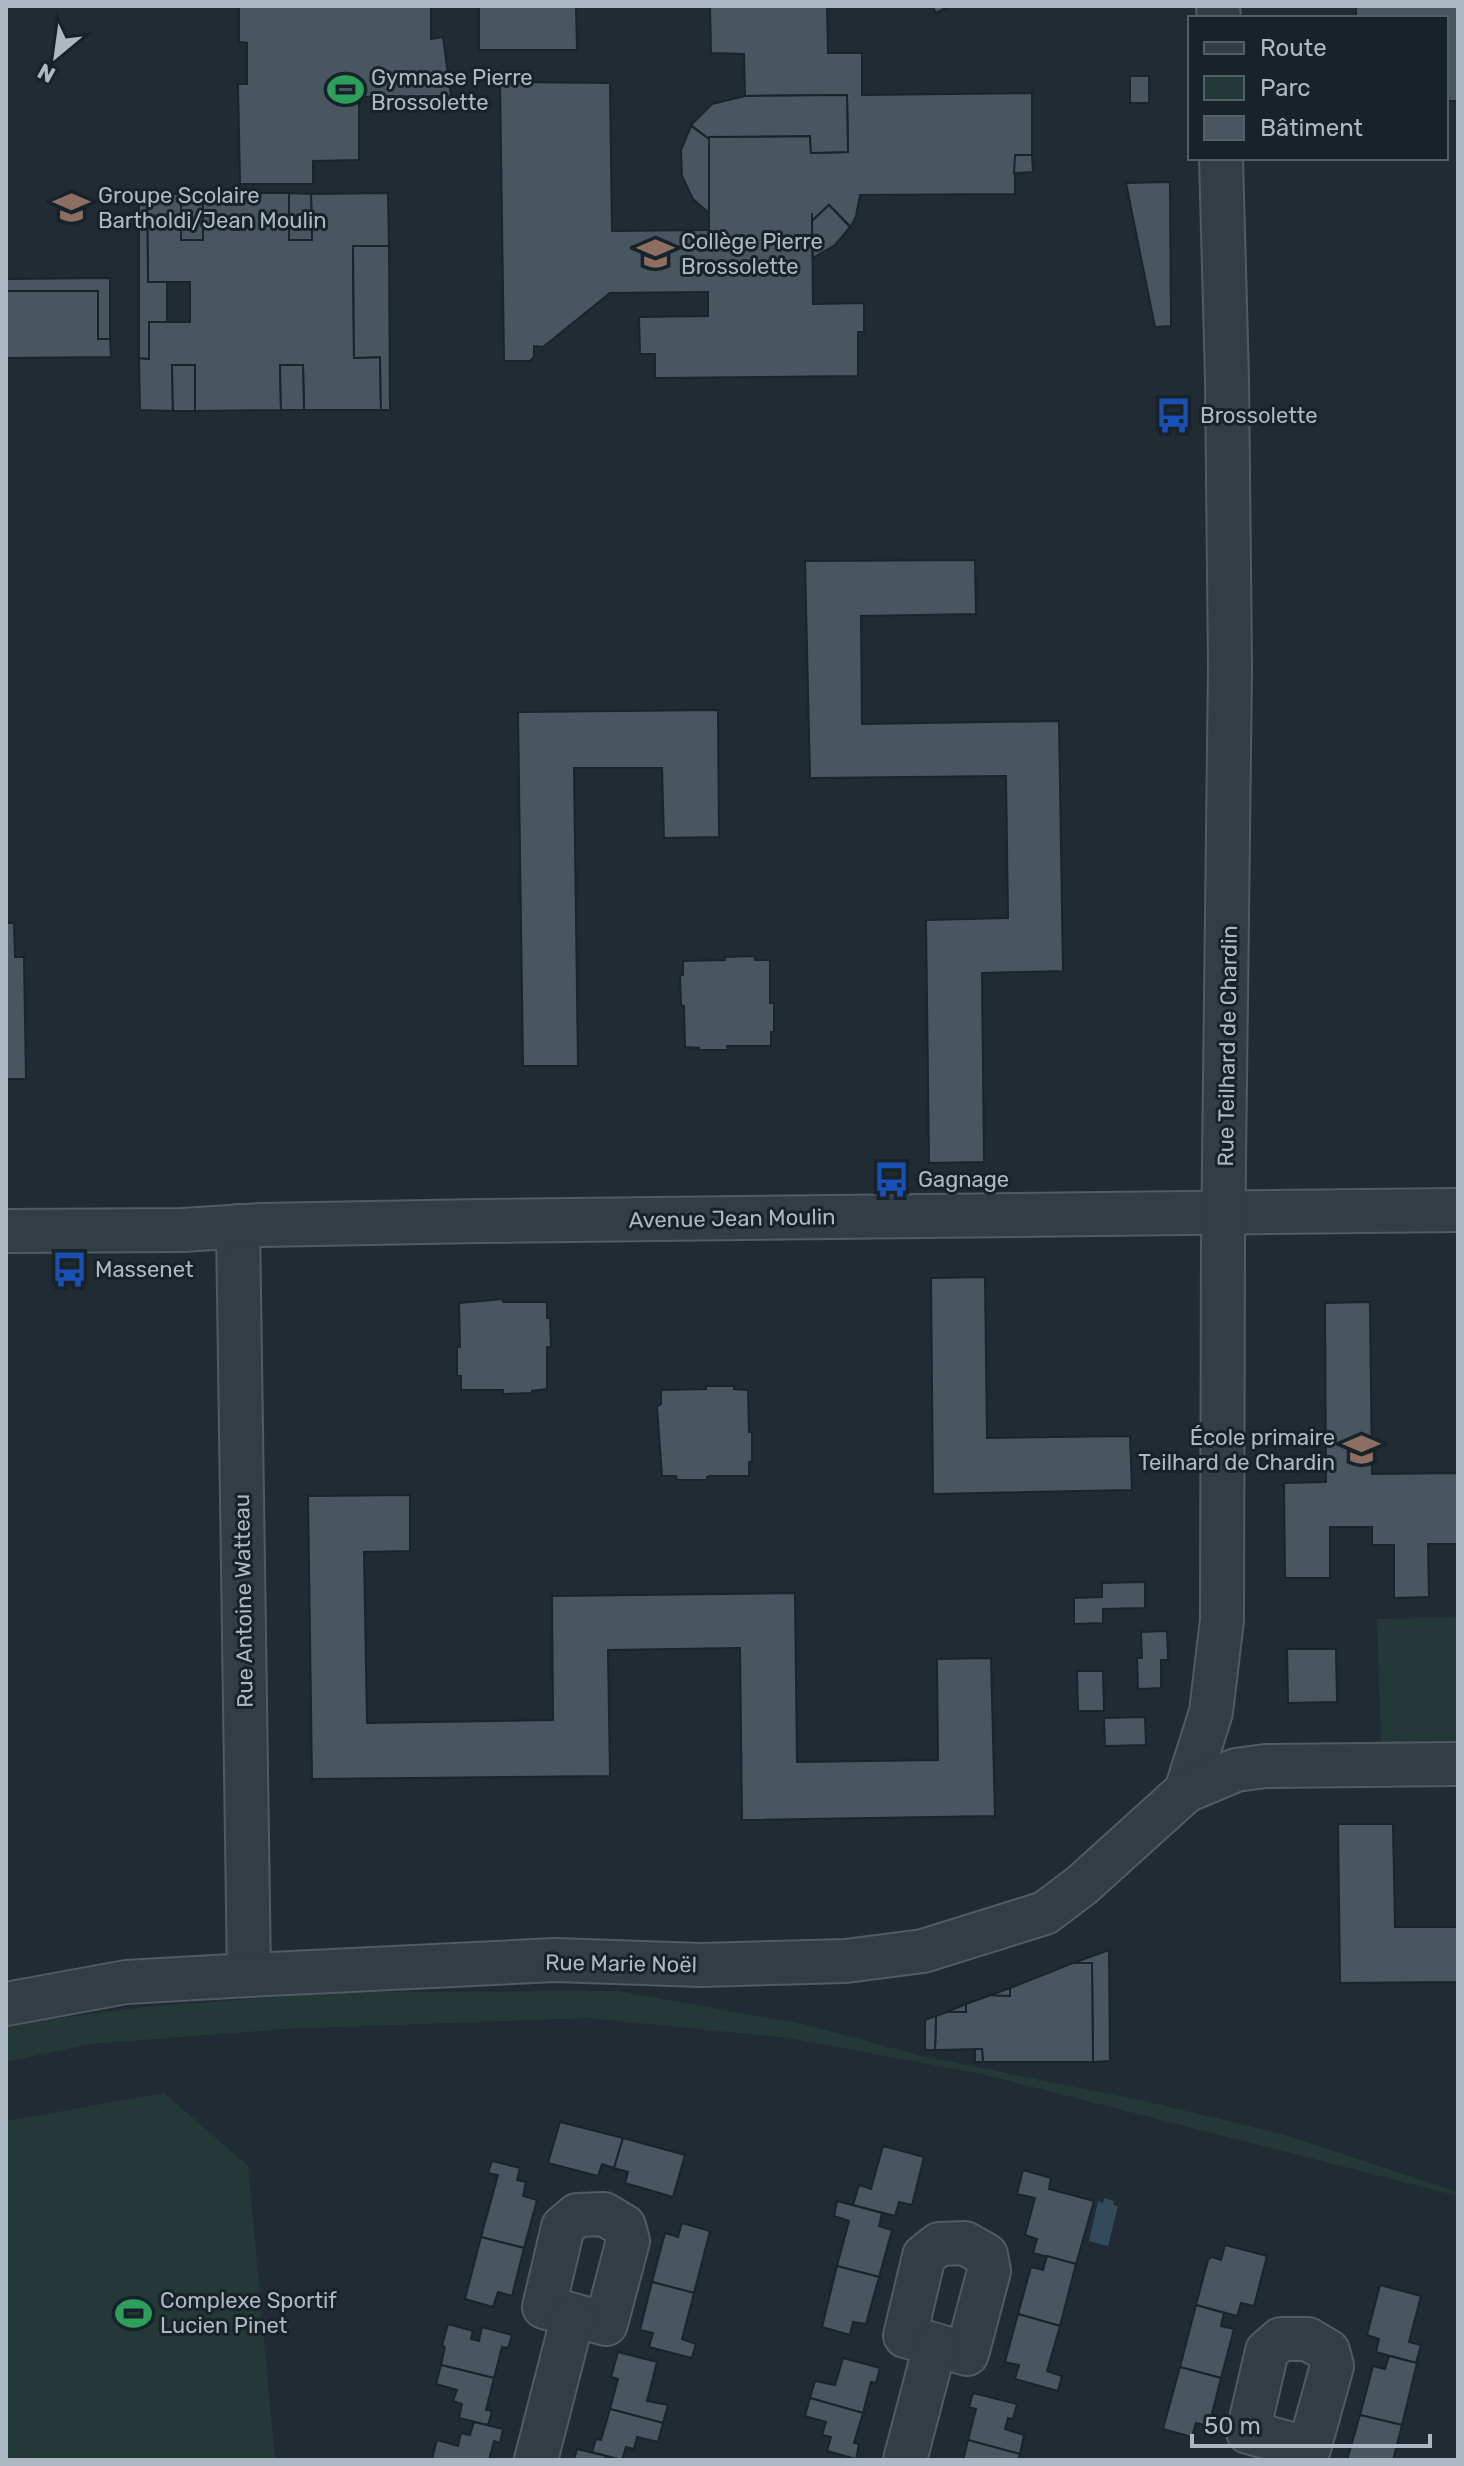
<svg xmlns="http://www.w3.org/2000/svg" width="1464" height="2466" font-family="Rubik,sans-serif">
<rect width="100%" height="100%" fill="#202b34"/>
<g fill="#243937">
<polygon points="1458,1617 1458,1763 1382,1765 1377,1619"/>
<polygon points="618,1991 802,2024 926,2057 1149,2102 1285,2135 1458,2192 1458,2196 982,2074 789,2038 588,2018 285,2029 90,2044 6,2062 6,2025 145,2007 342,1992"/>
<polygon points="164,2093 248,2166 275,2460 6,2460 6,2121"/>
</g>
<polygon fill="#334a5b" points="1104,2198 1114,2201 1113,2205 1118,2206 1108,2246 1089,2241 1098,2201 1103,2203"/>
<g fill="#485660" stroke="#1a242b" stroke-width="2">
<polygon points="239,6 431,6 431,39 443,37 451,96 359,97 359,160 313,161 313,184 240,184 238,84 247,84 247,43 239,42"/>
<polygon points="479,6 576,6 577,50 479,50"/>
<polygon points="710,6 827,6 828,53 862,53 862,95 1032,93 1032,155 1015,155 1015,194 860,195 856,216 851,227 829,205 812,221 812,213 813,304 864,303 864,332 858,332 858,376 655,378 655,354 640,354 639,317 708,316 708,292 610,293 543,347 534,346 534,357 530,361 504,361 500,82 610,83 612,231 709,230 709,137 810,136 811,153 848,152 847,95 745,96 744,54 711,53"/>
<polygon points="932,6 950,6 936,13"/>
<polygon points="1356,6 1458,6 1458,101 1446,101 1446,18 1356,18"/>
<rect x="1130" y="76" width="19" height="27"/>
<polygon points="847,95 848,152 811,153 810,136 709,137 709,139 691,125 712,104 745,96"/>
<polygon points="691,126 709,139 709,213 693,199 682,176 681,150"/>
<polygon points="1015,155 1032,155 1033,172 1014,173"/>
<polygon points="1170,182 1171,326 1155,327 1126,183"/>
<polygon points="203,193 289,193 289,240 312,240 311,194 388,193 389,246 353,246 354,358 380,357 381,410 304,410 303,365 280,365 281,410 195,411 195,365 172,365 173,411 140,410 139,358 149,359 149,322 190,322 190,282 148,282 147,194 181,194 181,240 203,240"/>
<polygon points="203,193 203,240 181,240 181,194"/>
<polygon points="289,193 311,194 312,240 289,240"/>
<polygon points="139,194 147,194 148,282 167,282 167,322 149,322 149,359 139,358"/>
<polygon points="829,205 850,227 835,245 813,258 812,221"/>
<polygon points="353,246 389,246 390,410 381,410 380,357 354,358"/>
<polygon points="110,278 110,339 98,339 98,291 6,291 6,279"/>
<polygon points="6,291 98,291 98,339 110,339 111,357 6,358"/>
<polygon points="172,365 195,365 195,411 173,411"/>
<polygon points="280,365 303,365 304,410 281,410"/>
<polygon points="975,560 976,614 861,616 862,724 1059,721 1063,971 982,973 984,1162 929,1163 926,920 1008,918 1006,776 810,778 805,561"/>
<polygon points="718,710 719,837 664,838 662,768 574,768 578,1066 523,1066 518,712"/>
<polygon points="6,923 14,923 15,957 24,957 26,1079 6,1079"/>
<polygon points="754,956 755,960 770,960 770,1003 774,1003 774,1032 771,1032 771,1046 727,1046 728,1050 699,1050 699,1048 685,1047 684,1006 681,1005 680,975 683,975 683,961 725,960 725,957"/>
<polygon points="985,1277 987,1438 1130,1436 1132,1490 933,1494 931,1278"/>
<polygon points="503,1299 503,1302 547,1302 547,1318 550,1318 551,1347 547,1347 547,1389 532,1391 532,1393 503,1394 503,1390 461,1390 461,1376 457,1376 457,1347 460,1347 459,1303"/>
<polygon points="1370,1302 1372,1474 1458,1473 1458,1544 1428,1544 1429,1597 1394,1598 1394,1545 1372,1545 1372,1527 1330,1527 1330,1578 1285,1578 1284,1483 1326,1482 1325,1303"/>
<polygon points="706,1386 734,1386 734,1389 748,1390 749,1432 752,1432 752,1462 749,1462 749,1476 710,1476 707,1477 707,1480 677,1480 676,1476 662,1476 657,1407 661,1404 661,1390 706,1389"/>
<polygon points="410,1495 410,1551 364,1552 367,1723 553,1720 552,1596 795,1593 797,1762 938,1760 937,1659 991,1658 995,1816 742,1820 740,1648 608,1650 610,1776 312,1779 308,1496"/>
<polygon points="1145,1582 1145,1608 1103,1609 1103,1623 1074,1624 1074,1598 1102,1597 1102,1583"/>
<polygon points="1167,1631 1168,1660 1161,1660 1161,1688 1138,1689 1137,1658 1142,1658 1141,1632"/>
<polygon points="1287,1649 1336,1649 1337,1702 1288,1703"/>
<polygon points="1077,1671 1103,1671 1104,1711 1078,1711"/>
<polygon points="1145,1717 1146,1745 1105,1746 1104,1718"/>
<polygon points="1338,1824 1393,1824 1395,1927 1458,1927 1458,1982 1340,1983"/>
<polygon points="1109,1950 1110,2061 1093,2062 1092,1963 1073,1963"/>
<polygon points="1073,1963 1092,1963 1093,2062 983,2062 982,2049 935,2050 936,2016 947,2012 966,2012 966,2004 991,1995 1010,1996 1010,1988"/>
<polygon points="1010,1988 1010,1996 991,1995"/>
<polygon points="966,2004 966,2012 947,2012"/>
<polygon points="936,2016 935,2050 925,2050 925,2020"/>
<polygon points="975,2049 982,2049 983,2062 975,2062"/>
<polygon points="560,2122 623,2138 614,2168 602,2164 598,2176 548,2163"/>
<polygon points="623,2138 685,2155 673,2197 625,2183 628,2172 614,2168"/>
<polygon points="883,2146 924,2157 912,2205 899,2202 895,2216 853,2205 859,2185 871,2189"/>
<polygon points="492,2161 520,2168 517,2180 526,2182 523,2196 537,2200 524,2248 481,2237 498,2175 488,2173"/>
<polygon points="1023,2170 1051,2178 1049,2189 1094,2201 1076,2264 1033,2253 1037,2239 1025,2235 1035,2198 1017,2194"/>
<polygon points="837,2201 882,2213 879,2226 892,2230 879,2277 837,2266 849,2221 834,2216"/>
<polygon points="682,2223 710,2231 694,2293 652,2282 665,2233 678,2237"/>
<polygon points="481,2237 524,2248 512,2296 498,2292 493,2307 465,2299"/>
<polygon points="1225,2245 1267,2256 1254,2306 1241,2303 1237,2316 1196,2305 1208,2260 1212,2257 1221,2260"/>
<polygon points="1047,2256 1076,2264 1060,2326 1018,2314 1031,2267 1043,2270"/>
<polygon points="837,2266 879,2277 866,2324 853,2322 850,2335 822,2327"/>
<polygon points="652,2282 694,2293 682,2339 696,2344 692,2358 649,2347 653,2333 640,2330"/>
<polygon points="1380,2285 1421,2296 1409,2342 1421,2345 1416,2363 1376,2352 1379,2339 1367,2335"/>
<polygon points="1196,2305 1224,2313 1221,2326 1234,2329 1221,2378 1180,2367"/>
<polygon points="1018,2314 1060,2326 1047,2371 1062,2376 1058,2391 1015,2379 1019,2365 1005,2362"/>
<polygon points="448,2324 473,2331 471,2339 479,2341 482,2327 512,2335 508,2348 502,2347 494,2378 441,2365 445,2347 442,2346"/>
<polygon points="618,2352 657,2362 647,2401 668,2405 663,2423 610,2409 618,2379 611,2377"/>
<polygon points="1389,2356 1417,2363 1402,2425 1360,2415 1373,2366 1385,2369"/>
<polygon points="843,2358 880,2368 876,2383 871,2382 863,2413 810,2398 815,2381 835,2385"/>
<polygon points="441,2365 494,2378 486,2410 492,2411 488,2425 459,2418 462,2404 453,2401 457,2390 436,2384"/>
<polygon points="1180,2367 1221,2378 1209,2426 1196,2423 1192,2437 1163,2429"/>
<polygon points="973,2393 1017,2404 1013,2419 1008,2418 1005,2429 1024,2435 1020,2454 968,2440 976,2409 969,2407"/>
<polygon points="810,2398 863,2413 854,2443 859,2444 856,2459 827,2451 831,2437 822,2435 826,2422 805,2416"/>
<polygon points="610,2409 663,2423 658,2442 637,2437 634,2449 626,2447 622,2460 592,2452 596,2439 601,2440"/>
<polygon points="1360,2415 1402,2425 1393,2460 1347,2460"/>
<polygon points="474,2422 503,2429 500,2443 494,2441 489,2460 432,2459 437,2440 458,2446 461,2433 470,2435"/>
<polygon points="968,2440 1020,2454 1018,2460 963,2460"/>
<polygon points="577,2449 606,2456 605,2460 574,2460"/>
</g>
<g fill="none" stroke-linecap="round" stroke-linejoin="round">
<defs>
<g id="minor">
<polyline points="1218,6 1219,18"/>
<polyline points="238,1226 249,1975"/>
<polyline points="6,1231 183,1230 261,1225 480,1221 1458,1210"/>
<polyline points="1186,1791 1211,1712 1222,1620 1223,1245 1230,667 1227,379 1221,158"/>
<polyline points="6,2004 126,1982 249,1975 555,1960 701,1965 846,1961 923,1951 1045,1913 1082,1885 1186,1791 1236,1770 1265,1766 1458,1764"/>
<polygon points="604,2214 624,2226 628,2241 606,2324 544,2307 563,2227 577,2215"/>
<polygon points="965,2243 986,2255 989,2271 967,2354 905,2336 924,2256 939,2244"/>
<polygon points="1281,2339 1308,2339 1328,2351 1332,2366 1309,2449 1248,2432 1267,2351"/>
<polyline points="536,2460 573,2316"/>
<polyline points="905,2460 935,2346"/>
</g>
</defs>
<use href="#minor" stroke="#505b63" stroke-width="46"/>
<use href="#minor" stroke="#333d45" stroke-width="42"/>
</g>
<defs>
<symbol id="stadium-bare" viewBox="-9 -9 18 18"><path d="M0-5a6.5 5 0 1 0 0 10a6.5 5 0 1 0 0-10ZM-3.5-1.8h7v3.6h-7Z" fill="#2e9e5b" stroke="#182229" stroke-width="2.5" paint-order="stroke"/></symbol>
<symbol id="school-bare" viewBox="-9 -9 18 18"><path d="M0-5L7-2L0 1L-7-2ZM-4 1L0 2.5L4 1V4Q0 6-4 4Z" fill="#8d6e63" stroke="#182229" stroke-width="2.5" paint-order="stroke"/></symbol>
<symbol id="bus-bare" viewBox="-9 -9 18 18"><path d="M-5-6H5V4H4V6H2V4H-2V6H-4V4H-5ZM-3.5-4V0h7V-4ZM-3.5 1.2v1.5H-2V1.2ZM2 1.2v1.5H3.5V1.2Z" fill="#1a4fb4" stroke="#182229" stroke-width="2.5" paint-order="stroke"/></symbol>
</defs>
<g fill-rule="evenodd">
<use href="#stadium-bare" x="320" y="64" width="51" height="51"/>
<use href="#school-bare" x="46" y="182" width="51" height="51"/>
<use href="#school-bare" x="630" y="228" width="51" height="51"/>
<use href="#bus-bare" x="1148" y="390" width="51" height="51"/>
<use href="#bus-bare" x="866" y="1154" width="51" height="51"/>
<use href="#bus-bare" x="44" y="1244" width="51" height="51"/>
<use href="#school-bare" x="1336" y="1424" width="51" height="51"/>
<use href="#stadium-bare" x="108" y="2288" width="51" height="51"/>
</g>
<g text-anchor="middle" stroke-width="6" stroke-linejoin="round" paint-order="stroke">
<g font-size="22" fill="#acb8c2" stroke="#182229" text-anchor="start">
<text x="371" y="85">Gymnase Pierre<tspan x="371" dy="25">Brossolette</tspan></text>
<text x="98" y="203">Groupe Scolaire<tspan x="98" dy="25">Bartholdi/Jean Moulin</tspan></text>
<text x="681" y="249">Collège Pierre<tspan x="681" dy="25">Brossolette</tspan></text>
<text x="1200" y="423">Brossolette</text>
<text x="918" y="1187">Gagnage</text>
<text x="95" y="1277">Massenet</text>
<text x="1335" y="1445" text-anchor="end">École primaire<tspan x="1335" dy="25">Teilhard de Chardin</tspan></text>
<text x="160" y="2308">Complexe Sportif<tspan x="160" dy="25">Lucien Pinet</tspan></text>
</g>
<g font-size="22" fill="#acb8c2" stroke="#182229">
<text transform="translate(1227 1046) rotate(-89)" y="8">Rue Teilhard de Chardin</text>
<text transform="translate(732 1218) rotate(-1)" y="8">Avenue Jean Moulin</text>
<text transform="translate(243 1601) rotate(-91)" y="8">Rue Antoine Watteau</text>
<text transform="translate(621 1963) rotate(1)" y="8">Rue Marie Noël</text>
</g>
</g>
<rect width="1464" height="2466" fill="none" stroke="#acb8c2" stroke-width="16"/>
<rect x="1188" y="16" width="260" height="144" fill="#182229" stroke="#535e66" stroke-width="2"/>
<rect x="1204" y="42" width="40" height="12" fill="#333d45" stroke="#535e66" stroke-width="2"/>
<text x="1260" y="56" font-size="24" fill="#acb8c2">Route</text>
<rect x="1204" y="76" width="40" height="24" fill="#243937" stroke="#535e66" stroke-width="2"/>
<text x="1260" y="96" font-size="24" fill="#acb8c2">Parc</text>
<rect x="1204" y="116" width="40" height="24" fill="#485660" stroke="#535e66" stroke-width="2"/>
<text x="1260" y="136" font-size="24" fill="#acb8c2">Bâtiment</text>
<g transform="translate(56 56) rotate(209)" stroke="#182229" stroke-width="6" paint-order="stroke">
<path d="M0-6L14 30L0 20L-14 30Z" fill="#acb8c2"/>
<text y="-12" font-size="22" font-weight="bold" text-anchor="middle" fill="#acb8c2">N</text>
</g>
<path d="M1192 2434v12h238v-12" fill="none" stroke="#acb8c2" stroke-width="4"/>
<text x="1204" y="2434" font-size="24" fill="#acb8c2" stroke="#182229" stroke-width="6" paint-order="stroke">50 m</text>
</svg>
